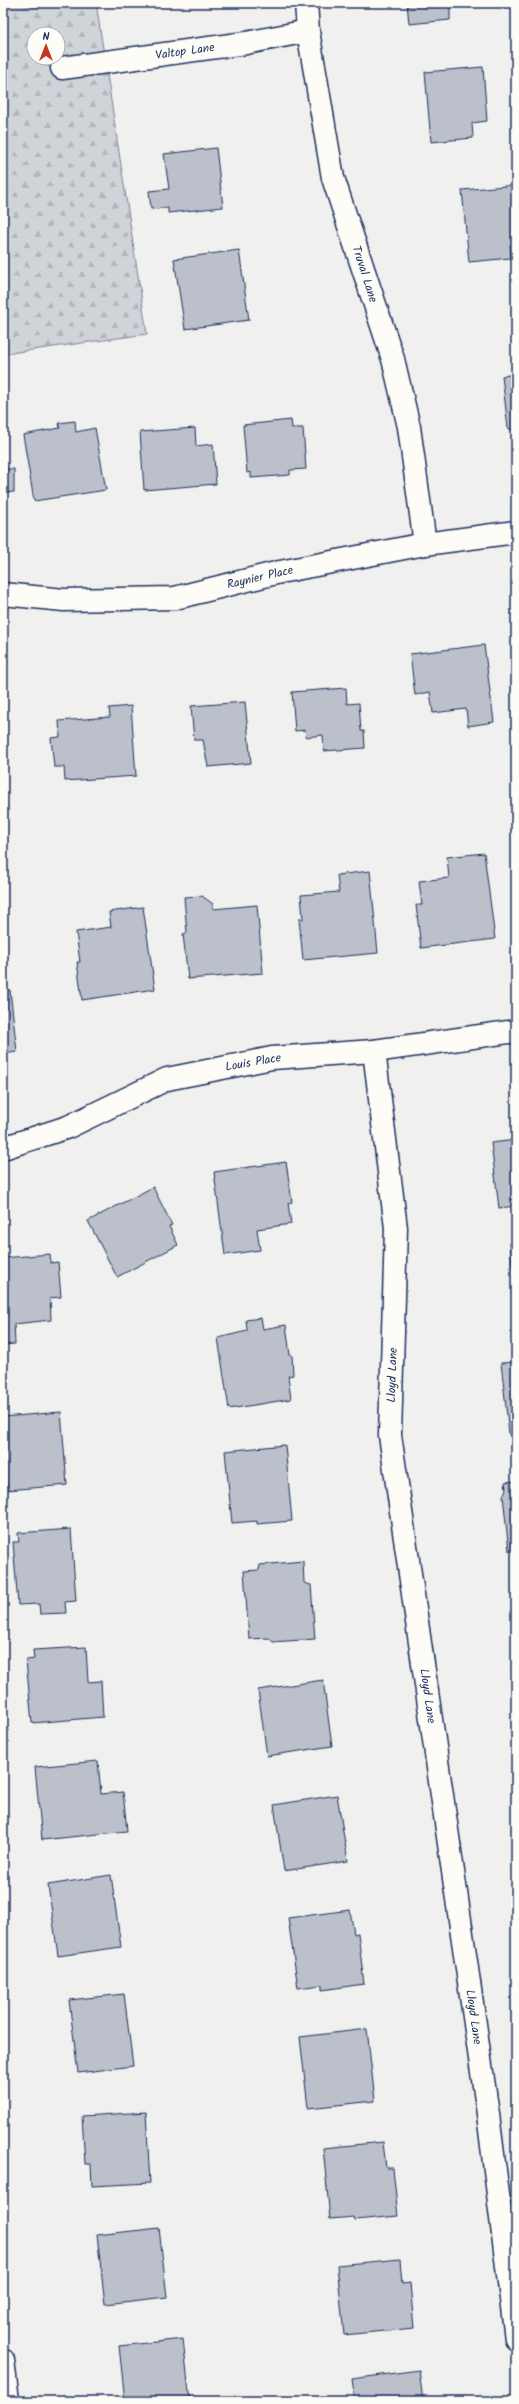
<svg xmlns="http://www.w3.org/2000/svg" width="519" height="2404" font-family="Kalam,sans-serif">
<defs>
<pattern id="forest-firs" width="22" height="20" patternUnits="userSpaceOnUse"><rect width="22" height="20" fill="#d0d3d8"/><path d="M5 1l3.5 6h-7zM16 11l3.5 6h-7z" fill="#b2b5bc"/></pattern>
</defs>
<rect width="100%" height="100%" fill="#f0f0ee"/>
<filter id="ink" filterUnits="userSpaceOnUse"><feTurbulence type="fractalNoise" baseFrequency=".025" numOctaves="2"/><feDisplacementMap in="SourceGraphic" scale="8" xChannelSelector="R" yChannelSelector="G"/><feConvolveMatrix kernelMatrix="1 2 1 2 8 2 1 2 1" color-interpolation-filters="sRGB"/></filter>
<g filter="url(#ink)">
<path fill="url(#forest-firs)" stroke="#76819b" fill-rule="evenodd" d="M3,3h93l51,331 -144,20zM34,34h24v24h-24z"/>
<g fill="#bbc0ca" stroke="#1b2f5e">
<polygon points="407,3 467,3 468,5 450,6 450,20 409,24"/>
<polygon points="483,67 487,121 472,123 473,138 431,142 425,72"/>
<polygon points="216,148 223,207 168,213 168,208 151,209 149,191 169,189 164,154"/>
<polygon points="516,185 516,245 510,245 511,258 469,262 462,190"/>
<polygon points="239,250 249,320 185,329 174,259"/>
<polygon points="516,374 516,442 515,431 508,428 502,376"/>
<polygon points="291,420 292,428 303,428 306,469 290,470 290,475 251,478 251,472 247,473 243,425"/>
<polygon points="75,421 76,432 95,428 106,490 34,501 23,435 60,428 59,423"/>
<polygon points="195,428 196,446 213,444 216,484 144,490 140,432"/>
<polygon points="3,469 14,469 14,492 3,493"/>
<polygon points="484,645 494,722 468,726 466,709 433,713 430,692 415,695 410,654"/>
<polygon points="346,688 347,704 359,703 361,731 364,731 365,748 324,751 323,735 306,737 305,730 295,731 292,692"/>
<polygon points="245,702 251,763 208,767 203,740 194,740 191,706"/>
<polygon points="131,706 136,776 65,781 64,767 54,767 51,738 60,737 59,721 110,717 109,708"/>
<polygon points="484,853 495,939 421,948 416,905 422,905 419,881 449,878 447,857"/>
<polygon points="370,871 378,953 303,960 299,919 303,919 301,895 339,892 337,875"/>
<polygon points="202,896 213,904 213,909 257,905 263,973 188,979 183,934 187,933 184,897"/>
<polygon points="143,907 155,989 82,1000 77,962 80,962 76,932 111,927 109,912"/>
<polygon points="3,990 10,990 17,1052 3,1054"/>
<polygon points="516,1140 516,1206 499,1208 491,1143"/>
<polygon points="286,1162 292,1202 288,1203 291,1224 257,1229 260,1250 225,1255 214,1172"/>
<polygon points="153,1187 172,1225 169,1226 178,1245 117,1277 88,1221"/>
<polygon points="516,1242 516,1306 510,1243"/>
<polygon points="50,1254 51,1263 58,1262 61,1297 50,1298 51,1320 14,1324 15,1344 3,1345 3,1258"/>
<polygon points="261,1318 263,1329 286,1325 290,1355 292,1355 293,1375 288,1376 291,1399 229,1409 218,1338 247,1331 246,1320"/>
<polygon points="516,1362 516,1433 509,1434 501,1363"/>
<polygon points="61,1412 67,1485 7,1490 3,1417"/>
<polygon points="285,1445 292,1521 257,1524 257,1521 232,1523 225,1451"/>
<polygon points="516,1481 516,1551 509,1551 503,1496 506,1489 505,1482"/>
<polygon points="71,1529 76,1601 65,1602 66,1613 40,1614 39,1604 18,1605 13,1542 19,1542 18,1533"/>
<polygon points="303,1561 304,1583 311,1585 315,1639 273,1642 269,1638 249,1639 244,1571 259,1570 260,1565"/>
<polygon points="86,1647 88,1682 101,1681 103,1717 32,1723 26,1660 34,1659 33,1650"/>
<polygon points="323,1680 332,1746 267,1756 258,1690"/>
<polygon points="98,1761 101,1794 123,1792 127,1831 42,1840 35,1767"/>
<polygon points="337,1795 348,1861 284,1871 274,1805"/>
<polygon points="111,1875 121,1947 58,1956 48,1885"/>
<polygon points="350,1910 354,1934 358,1933 364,1984 322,1990 322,1985 298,1988 288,1918"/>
<polygon points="124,1994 133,2066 78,2073 69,2000"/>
<polygon points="367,2029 375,2101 308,2108 300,2037"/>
<polygon points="146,2112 150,2183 92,2186 91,2164 85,2164 82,2116"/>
<polygon points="383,2142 386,2168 393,2168 398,2216 355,2220 354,2217 330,2219 323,2148"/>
<polygon points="159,2228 167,2297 105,2304 97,2235"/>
<polygon points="400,2259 402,2284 410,2283 414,2328 344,2335 337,2265"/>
<polygon points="183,2339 190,2401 125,2401 119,2346"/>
<polygon points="419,2370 423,2401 355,2401 352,2379"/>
</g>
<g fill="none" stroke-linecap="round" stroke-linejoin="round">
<defs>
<g id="minor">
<polyline points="306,3 308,31 333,178 393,359 409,427 425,544"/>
<polyline points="62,68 246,43 308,31"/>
<polyline points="3,594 64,600 175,598 280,572 425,544 516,532"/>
<polyline points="374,1051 396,1228 390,1435 488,2114 516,2339"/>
<polyline points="3,1148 68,1127 167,1079 272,1058 374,1051 516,1031"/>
<polyline points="3,2360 8,2401"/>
</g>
</defs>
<use href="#minor" stroke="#1b2f5e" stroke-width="25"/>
<use href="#minor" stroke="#fdfcf7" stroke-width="22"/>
</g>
</g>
<g text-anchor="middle" stroke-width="3" stroke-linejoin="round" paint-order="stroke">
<g font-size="12" fill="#1b2f5e" stroke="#fdfcf7">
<text transform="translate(185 51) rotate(-8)" y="4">Valtop Lane</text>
<text transform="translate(365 274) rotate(72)" y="4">Truval Lane</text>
<text transform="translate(260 577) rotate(-13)" y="4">Raynier Place</text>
<text transform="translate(253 1062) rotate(-10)" y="4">Louis Place</text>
<text transform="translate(392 1375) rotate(-88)" y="4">Lloyd Lane</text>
<text transform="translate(428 1696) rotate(82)" y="4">Lloyd Lane</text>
<text transform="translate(474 2017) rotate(82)" y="4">Lloyd Lane</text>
</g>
</g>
<rect width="519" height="2404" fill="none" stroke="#fdfcf7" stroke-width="16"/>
<rect x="8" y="8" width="503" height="2388" fill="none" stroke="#1b2f5e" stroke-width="1.5" filter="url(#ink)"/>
<g transform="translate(46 46)"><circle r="19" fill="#fdfcf7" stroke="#a3aaba"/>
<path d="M0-3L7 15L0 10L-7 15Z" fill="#c8321e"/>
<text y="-6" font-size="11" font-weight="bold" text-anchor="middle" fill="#1b2f5e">N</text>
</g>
</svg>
